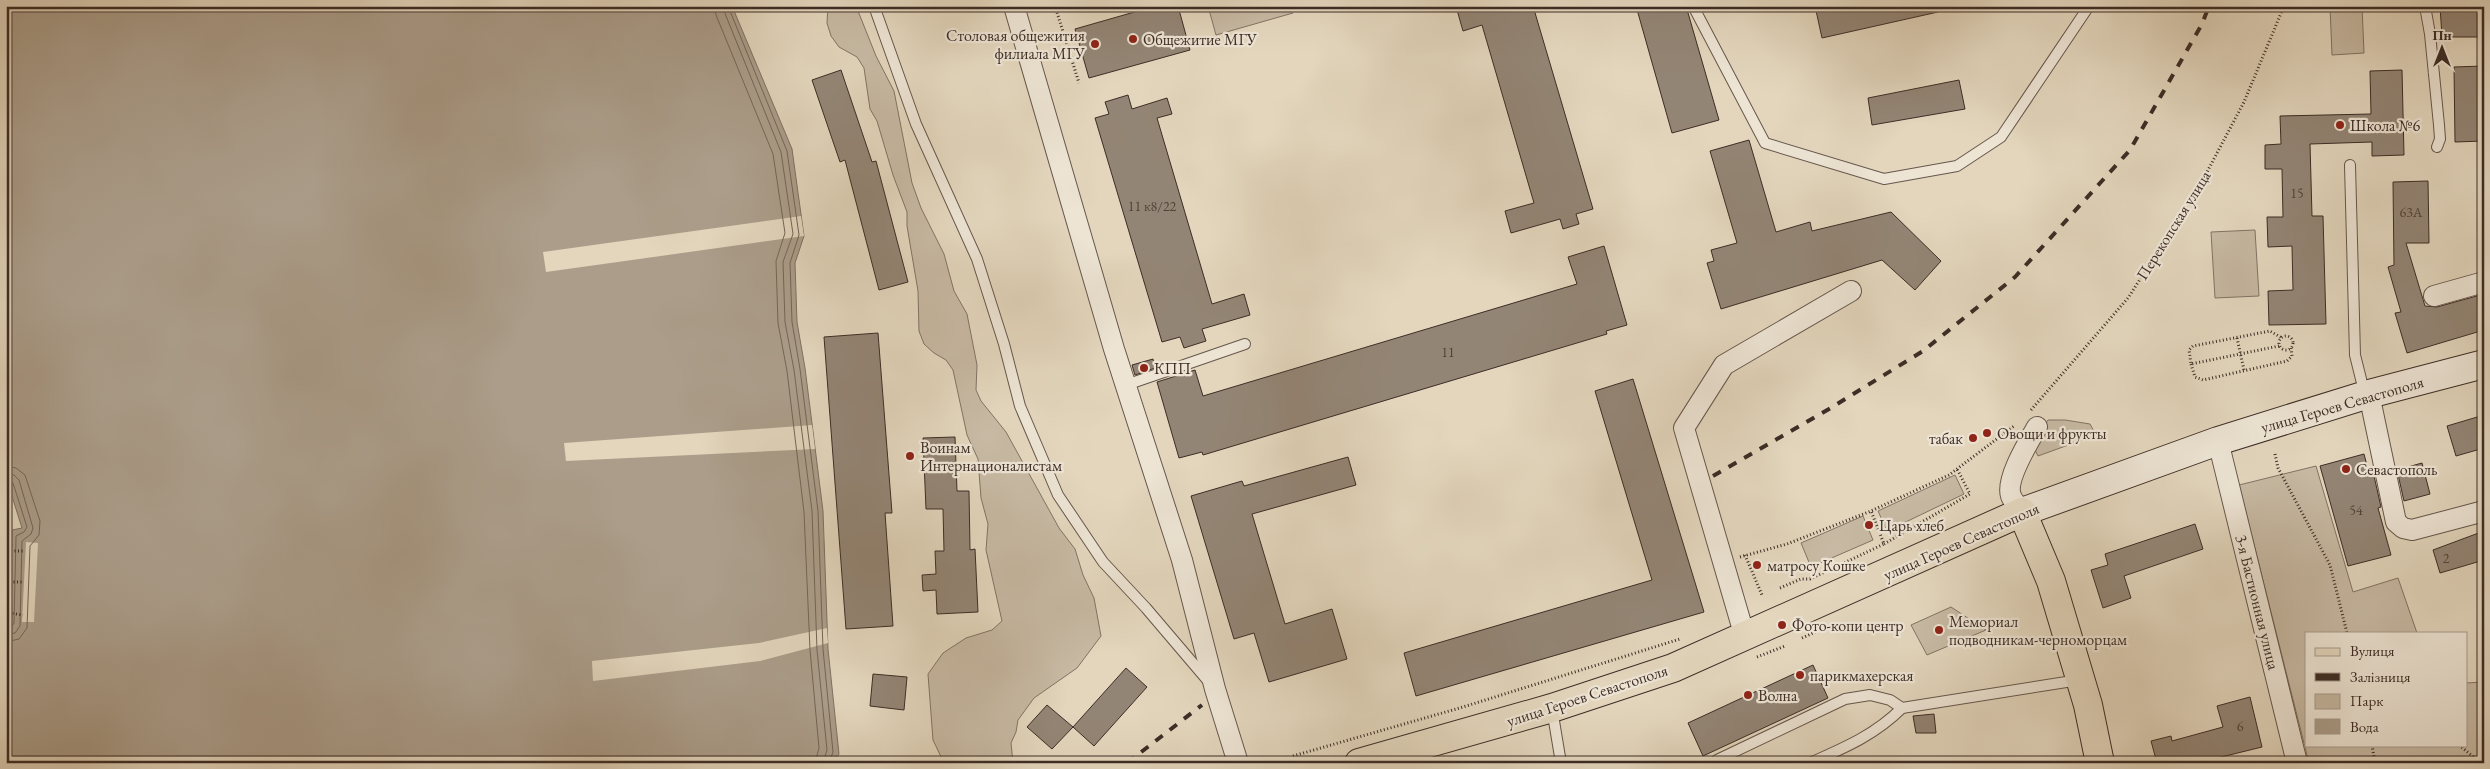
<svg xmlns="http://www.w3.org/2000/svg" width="2490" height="769" font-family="'EB Garamond',serif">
<rect width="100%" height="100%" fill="#e3d6bd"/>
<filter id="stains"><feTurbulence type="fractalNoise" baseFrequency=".004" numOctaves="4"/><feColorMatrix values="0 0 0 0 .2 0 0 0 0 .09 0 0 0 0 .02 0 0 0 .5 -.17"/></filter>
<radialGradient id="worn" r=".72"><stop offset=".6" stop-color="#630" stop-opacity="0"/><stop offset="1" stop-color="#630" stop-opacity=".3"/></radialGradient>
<g fill="#c7b9a3" stroke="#827364">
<polygon points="828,6 856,6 876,56 894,91 912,183 921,208 944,254 954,291 967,314 977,365 976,390 981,401 1006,432 1059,528 1075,549 1083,575 1094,598 1101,636 1077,668 1034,698 1018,720 1016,732 1011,743 1013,763 944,763 933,740 928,674 943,653 966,638 992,630 1002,621 986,550 988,524 981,498 978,459 967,435 953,370 946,360 934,353 924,344 919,331 918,291 907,226 907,212 893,175 877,121 870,109 864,68 857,57 839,47 831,36 827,23"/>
<polygon points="1208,6 1291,6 1293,13 1216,35"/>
<polygon points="2330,6 2362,6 2364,53 2332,55"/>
<polygon points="2255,230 2259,296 2215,298 2211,232"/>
<polygon points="2048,420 2065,420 2090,424 2096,435 2038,456 2034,448 2041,430"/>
<polygon points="2316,466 2353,592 2398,578 2417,633 2306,633 2306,745 2466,745 2466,683 2484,682 2484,763 2309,763 2239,485"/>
<polygon points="1955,475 1964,494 1887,531 1878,511"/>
<polygon points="1863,516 1873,540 1811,567 1801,543"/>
<polygon points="1951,607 1986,630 1927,655 1911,625"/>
</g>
<polygon fill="#ab9d8a" stroke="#7f7062" points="6,6 732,6 792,149 804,236 795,263 797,322 805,368 823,511 828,649 839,754 833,763 6,763 12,530 22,528 6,477"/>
<g fill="#e3d6bd">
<polygon points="801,216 804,236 546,272 543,252"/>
<polygon points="812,425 815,449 566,461 564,443"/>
<polygon points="26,542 38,543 34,622 22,622"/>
<polygon points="827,628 828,643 760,661 593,681 592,661 759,643"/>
</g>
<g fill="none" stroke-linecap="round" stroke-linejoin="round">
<g stroke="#746558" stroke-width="1">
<polyline points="714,6 716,15 773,154 785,233 776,261 778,323 787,371 804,512 810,650 819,748 815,763"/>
<polyline points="722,6 781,152 793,234 783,262 785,322 794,370 812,511 817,650 827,750 823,763"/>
<polyline points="728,6 787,151 799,235 790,263 792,322 800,369 818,511 823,649 833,752 829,763"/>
<polyline points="6,466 16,468 25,475 40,521 39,535 30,546 27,628 19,639 6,642"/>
<polyline points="6,473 14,475 19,480 33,528 31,534 22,541 20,626 15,633 6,635"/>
<polyline points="6,480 13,483 27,527 24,532 16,536 14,623 11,628 6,629"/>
</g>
</g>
<g fill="#938575" stroke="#3d2d26">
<polygon points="1144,6 1178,6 1190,50 1089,78 1075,29 1145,9"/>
<polygon points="1471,6 1533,6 1593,209 1576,214 1579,224 1563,229 1560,219 1511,233 1505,211 1534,203 1482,25 1463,31 1457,10"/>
<polygon points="1636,6 1686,6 1719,120 1672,133"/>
<polygon points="1815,6 1937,6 1938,12 1822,38"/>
<polygon points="2440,6 2484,6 2484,37 2442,37"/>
<polygon points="2484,66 2484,141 2455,142 2454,67"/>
<polygon points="841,70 872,162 876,161 908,282 879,290 845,160 840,162 812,80"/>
<polygon points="2402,70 2404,155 2372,156 2372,142 2310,144 2312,216 2323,216 2326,324 2269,325 2268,291 2293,290 2292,246 2268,247 2267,217 2283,217 2282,169 2265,169 2265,145 2281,144 2280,116 2371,114 2370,71"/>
<polygon points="1959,80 1965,109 1872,125 1868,98"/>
<polygon points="1128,95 1132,109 1167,98 1172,114 1157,118 1212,304 1244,294 1250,315 1202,329 1206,341 1184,348 1180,337 1162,342 1095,118 1109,114 1105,102"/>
<polygon points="1749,140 1776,232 1810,222 1812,231 1891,212 1941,261 1915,290 1882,260 1721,309 1707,263 1714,261 1711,250 1737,243 1710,151"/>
<polygon points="2428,181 2429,243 2406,243 2425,306 2437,307 2484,294 2484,330 2407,353 2395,313 2401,312 2388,267 2394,265 2393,182"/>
<polygon points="1604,246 1627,325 1606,331 1607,334 1203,455 1202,452 1179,458 1157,382 1195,370 1203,396 1577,284 1568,257"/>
<polygon points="878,333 892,513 885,513 893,626 846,629 824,337"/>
<polygon points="1153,359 1155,368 1135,375 1132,365"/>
<polygon points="1633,379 1704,612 1416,696 1404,653 1652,580 1595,391"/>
<polygon points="2484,415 2484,448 2456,456 2447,426"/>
<polygon points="955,437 957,491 969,491 970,550 975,549 978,612 937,614 936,590 923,591 922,575 936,574 935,551 944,551 943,509 926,509 923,438"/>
<polygon points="2364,454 2370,477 2374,476 2381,507 2378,508 2391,555 2348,566 2320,466"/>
<polygon points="1348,457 1356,485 1252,514 1285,624 1332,609 1347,659 1269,682 1254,633 1234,639 1191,496 1242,481 1244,486"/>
<polygon points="2422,463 2430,494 2404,501 2397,470"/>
<polygon points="2195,524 2203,549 2124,576 2131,598 2103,608 2091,570 2108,565 2105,554"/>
<polygon points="2484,531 2484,560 2440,573 2433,550"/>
<polygon points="1813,665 1828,698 1703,756 1688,723"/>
<polygon points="1126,668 1147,687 1094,746 1073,727"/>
<polygon points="873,674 907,677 904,710 870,706"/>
<polygon points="2250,697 2262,747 2197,763 2157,763 2151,741 2171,736 2172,741 2223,727 2217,706"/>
<polygon points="1047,705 1073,727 1052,749 1027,727"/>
<polygon points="1934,714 1936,733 1916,733 1913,716"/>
</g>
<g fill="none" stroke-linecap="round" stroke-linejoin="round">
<defs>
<g id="service">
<polyline points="874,6 916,124 977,259 1004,344 1020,406 1058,495 1103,562 1146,608 1209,682"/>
<polyline points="1693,6 1765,143 1884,179 1957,166 2001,137 2089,6"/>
<polyline points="2425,6 2430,34 2439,125 2440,139 2437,147"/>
<polyline points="2350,165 2355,355 2362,383 2369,393"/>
<polyline points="1126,385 1245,344"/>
<polyline points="1552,709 1561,763"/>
<polyline points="1717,760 1845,699 1870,695 1890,700 1902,708 2079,680"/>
<path d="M1810,763c34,-15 65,-28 92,-55"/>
</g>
<g id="minor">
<polyline points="1014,6 1114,349 1182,560 1215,689 1238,763"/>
<polyline points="2434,296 2484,282"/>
<polyline points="2369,394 2396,522 2403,528 2412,530 2484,511"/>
<polyline points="2218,441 2297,763"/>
<path d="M2022,512c-4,-5 -9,-11 -11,-16 -6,-16 18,-55 26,-69"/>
<polyline points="1745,637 1684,428 1724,365 1851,291"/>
</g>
<polyline id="secondary" points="2022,512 2218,441 2369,394 2484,364"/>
<polyline id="primary" points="1359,763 1552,708 1673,668 2022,512 2051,581 2088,705 2100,763"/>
</defs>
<use href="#service" stroke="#66574c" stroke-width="12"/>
<use href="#minor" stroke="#66574c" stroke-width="22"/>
<use href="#secondary" stroke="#3d2d26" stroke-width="30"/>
<use href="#primary" stroke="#3d2d26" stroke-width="30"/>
<g stroke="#3d2d26" stroke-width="3" stroke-dasharray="1 2.5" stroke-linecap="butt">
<polyline points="1055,6 1079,83"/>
<circle cx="2286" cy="343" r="7"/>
<polyline points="2237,338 2244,370"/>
<polyline points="2279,346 2191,364 2189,350 2193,346 2270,331 2282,338"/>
<polyline points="2191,364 2195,377 2203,380 2287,361 2292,356 2291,348"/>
<polyline points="2031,410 2128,298 2198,189 2244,102 2284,6"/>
<polyline points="2275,454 2278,468 2330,565 2347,633"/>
<polyline points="1884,544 1970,494 1957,469"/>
<polyline points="11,551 25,551"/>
<polyline points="1745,555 1762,595"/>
<polyline points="1740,557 1787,544 1871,511 1949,475 2014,426"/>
<polyline points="10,582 24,582"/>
<polyline points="1780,588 1801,579 1810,579 1884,544 1871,511"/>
<polyline points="9,613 23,615"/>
<polyline points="1802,638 1828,626"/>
<polyline points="1757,657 1785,646"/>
<polyline points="2372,745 2375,763"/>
<polyline points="2459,745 2481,763"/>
<polyline points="1293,756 1463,707 1680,639"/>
</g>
<use href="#service" stroke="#ede4d4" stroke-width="10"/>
<use href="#minor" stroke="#ede4d4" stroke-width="20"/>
<use href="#secondary" stroke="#ede4d4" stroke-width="28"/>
<use href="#primary" stroke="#e3d6bd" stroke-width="28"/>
<g stroke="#3d2d26" stroke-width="4" stroke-dasharray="9 9" stroke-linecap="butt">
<polyline points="1713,476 1829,409 1923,351 2015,277 2130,150 2202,24 2209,6"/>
<polyline points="1127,763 1202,705"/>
</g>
</g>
<g fill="#8f2418" stroke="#ede4d4" stroke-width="2">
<circle cx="1133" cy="39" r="5"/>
<circle cx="1095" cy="44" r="5"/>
<circle cx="2340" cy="125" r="5"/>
<circle cx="1144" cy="368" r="5"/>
<circle cx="1987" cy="433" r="5"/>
<circle cx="1973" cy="438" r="5"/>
<circle cx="910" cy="456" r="5"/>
<circle cx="2346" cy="469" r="5"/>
<circle cx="1869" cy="525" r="5"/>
<circle cx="1757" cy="565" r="5"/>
<circle cx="1782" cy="625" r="5"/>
<circle cx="1939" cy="630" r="5"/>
<circle cx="1800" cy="675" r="5"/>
<circle cx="1748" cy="695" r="5"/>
</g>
<g text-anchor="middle" stroke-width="4.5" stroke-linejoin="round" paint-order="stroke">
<g font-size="14" fill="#52433a">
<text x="2297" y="198">15</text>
<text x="1152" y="211">11 к8/22</text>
<text x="2411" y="217">63А</text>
<text x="1448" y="357">11</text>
<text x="2356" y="515">54</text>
<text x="2446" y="563">2</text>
<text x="2240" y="731">6</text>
</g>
<g font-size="16" fill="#3d2d26" stroke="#ede4d4" text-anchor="start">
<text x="1085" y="41" text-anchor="end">Столовая общежития<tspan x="1085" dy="18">филиала МГУ</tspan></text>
<text x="1143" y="45">Общежитие МГУ</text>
<text x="2350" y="131">Школа №6</text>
<text x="1154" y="374">КПП</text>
<text x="1997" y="439">Овощи и фрукты</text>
<text x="1963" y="444" text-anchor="end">табак</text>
<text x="920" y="453">Воинам<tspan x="920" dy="18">Интернационалистам</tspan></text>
<text x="2356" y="475">Севастополь</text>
<text x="1879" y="531">Царь хлеб</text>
<text x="1767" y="571">матросу Кошке</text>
<text x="1949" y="627">Мемориал<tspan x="1949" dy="18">подводникам-черноморцам</tspan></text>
<text x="1792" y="631">Фото-копи центр</text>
<text x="1810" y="681">парикмахерская</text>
<text x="1758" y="701">Волна</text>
</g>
<g font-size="16" fill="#3d2d26" stroke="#ede4d4">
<text transform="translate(2173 225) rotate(-58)" y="6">Перекопская улица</text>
<text transform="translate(2342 404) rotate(-16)" y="6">улица Героев Севастополя</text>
<text transform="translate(1961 541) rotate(-24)" y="6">улица Героев Севастополя</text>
<text transform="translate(2258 602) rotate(76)" y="6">3-я Бастионная улица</text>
<text transform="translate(1587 695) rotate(-18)" y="6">улица Героев Севастополя</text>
</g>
</g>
<rect width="2490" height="769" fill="none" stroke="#e3d6bd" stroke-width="25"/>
<rect x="8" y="8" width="2475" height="754" fill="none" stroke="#3d2d26" stroke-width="2.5"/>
<rect x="12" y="12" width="2465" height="744" fill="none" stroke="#3d2d26"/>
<rect x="2305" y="632" width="162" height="115" fill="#ede4d4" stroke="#a79b8e"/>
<rect x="2315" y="648" width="25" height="8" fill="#e3d6bd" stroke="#a79b8e"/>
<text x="2350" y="656" font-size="15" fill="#3d2d26">Вулиця</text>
<rect x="2315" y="673" width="25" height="8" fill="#3d2d26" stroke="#a79b8e"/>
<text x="2350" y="682" font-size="15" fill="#3d2d26">Залізниця</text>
<rect x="2315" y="694" width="25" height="15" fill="#c7b9a3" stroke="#a79b8e"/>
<text x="2350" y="706" font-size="15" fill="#3d2d26">Парк</text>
<rect x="2315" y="719" width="25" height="15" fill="#ab9d8a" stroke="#a79b8e"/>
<text x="2350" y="732" font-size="15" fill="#3d2d26">Вода</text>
<g transform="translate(2442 48)" stroke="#ede4d4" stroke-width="4" paint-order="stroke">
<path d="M0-4L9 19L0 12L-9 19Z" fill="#3d2d26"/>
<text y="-8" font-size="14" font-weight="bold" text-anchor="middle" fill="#3d2d26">Пн</text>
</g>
<rect width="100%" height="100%" filter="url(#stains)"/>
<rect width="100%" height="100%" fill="url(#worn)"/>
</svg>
